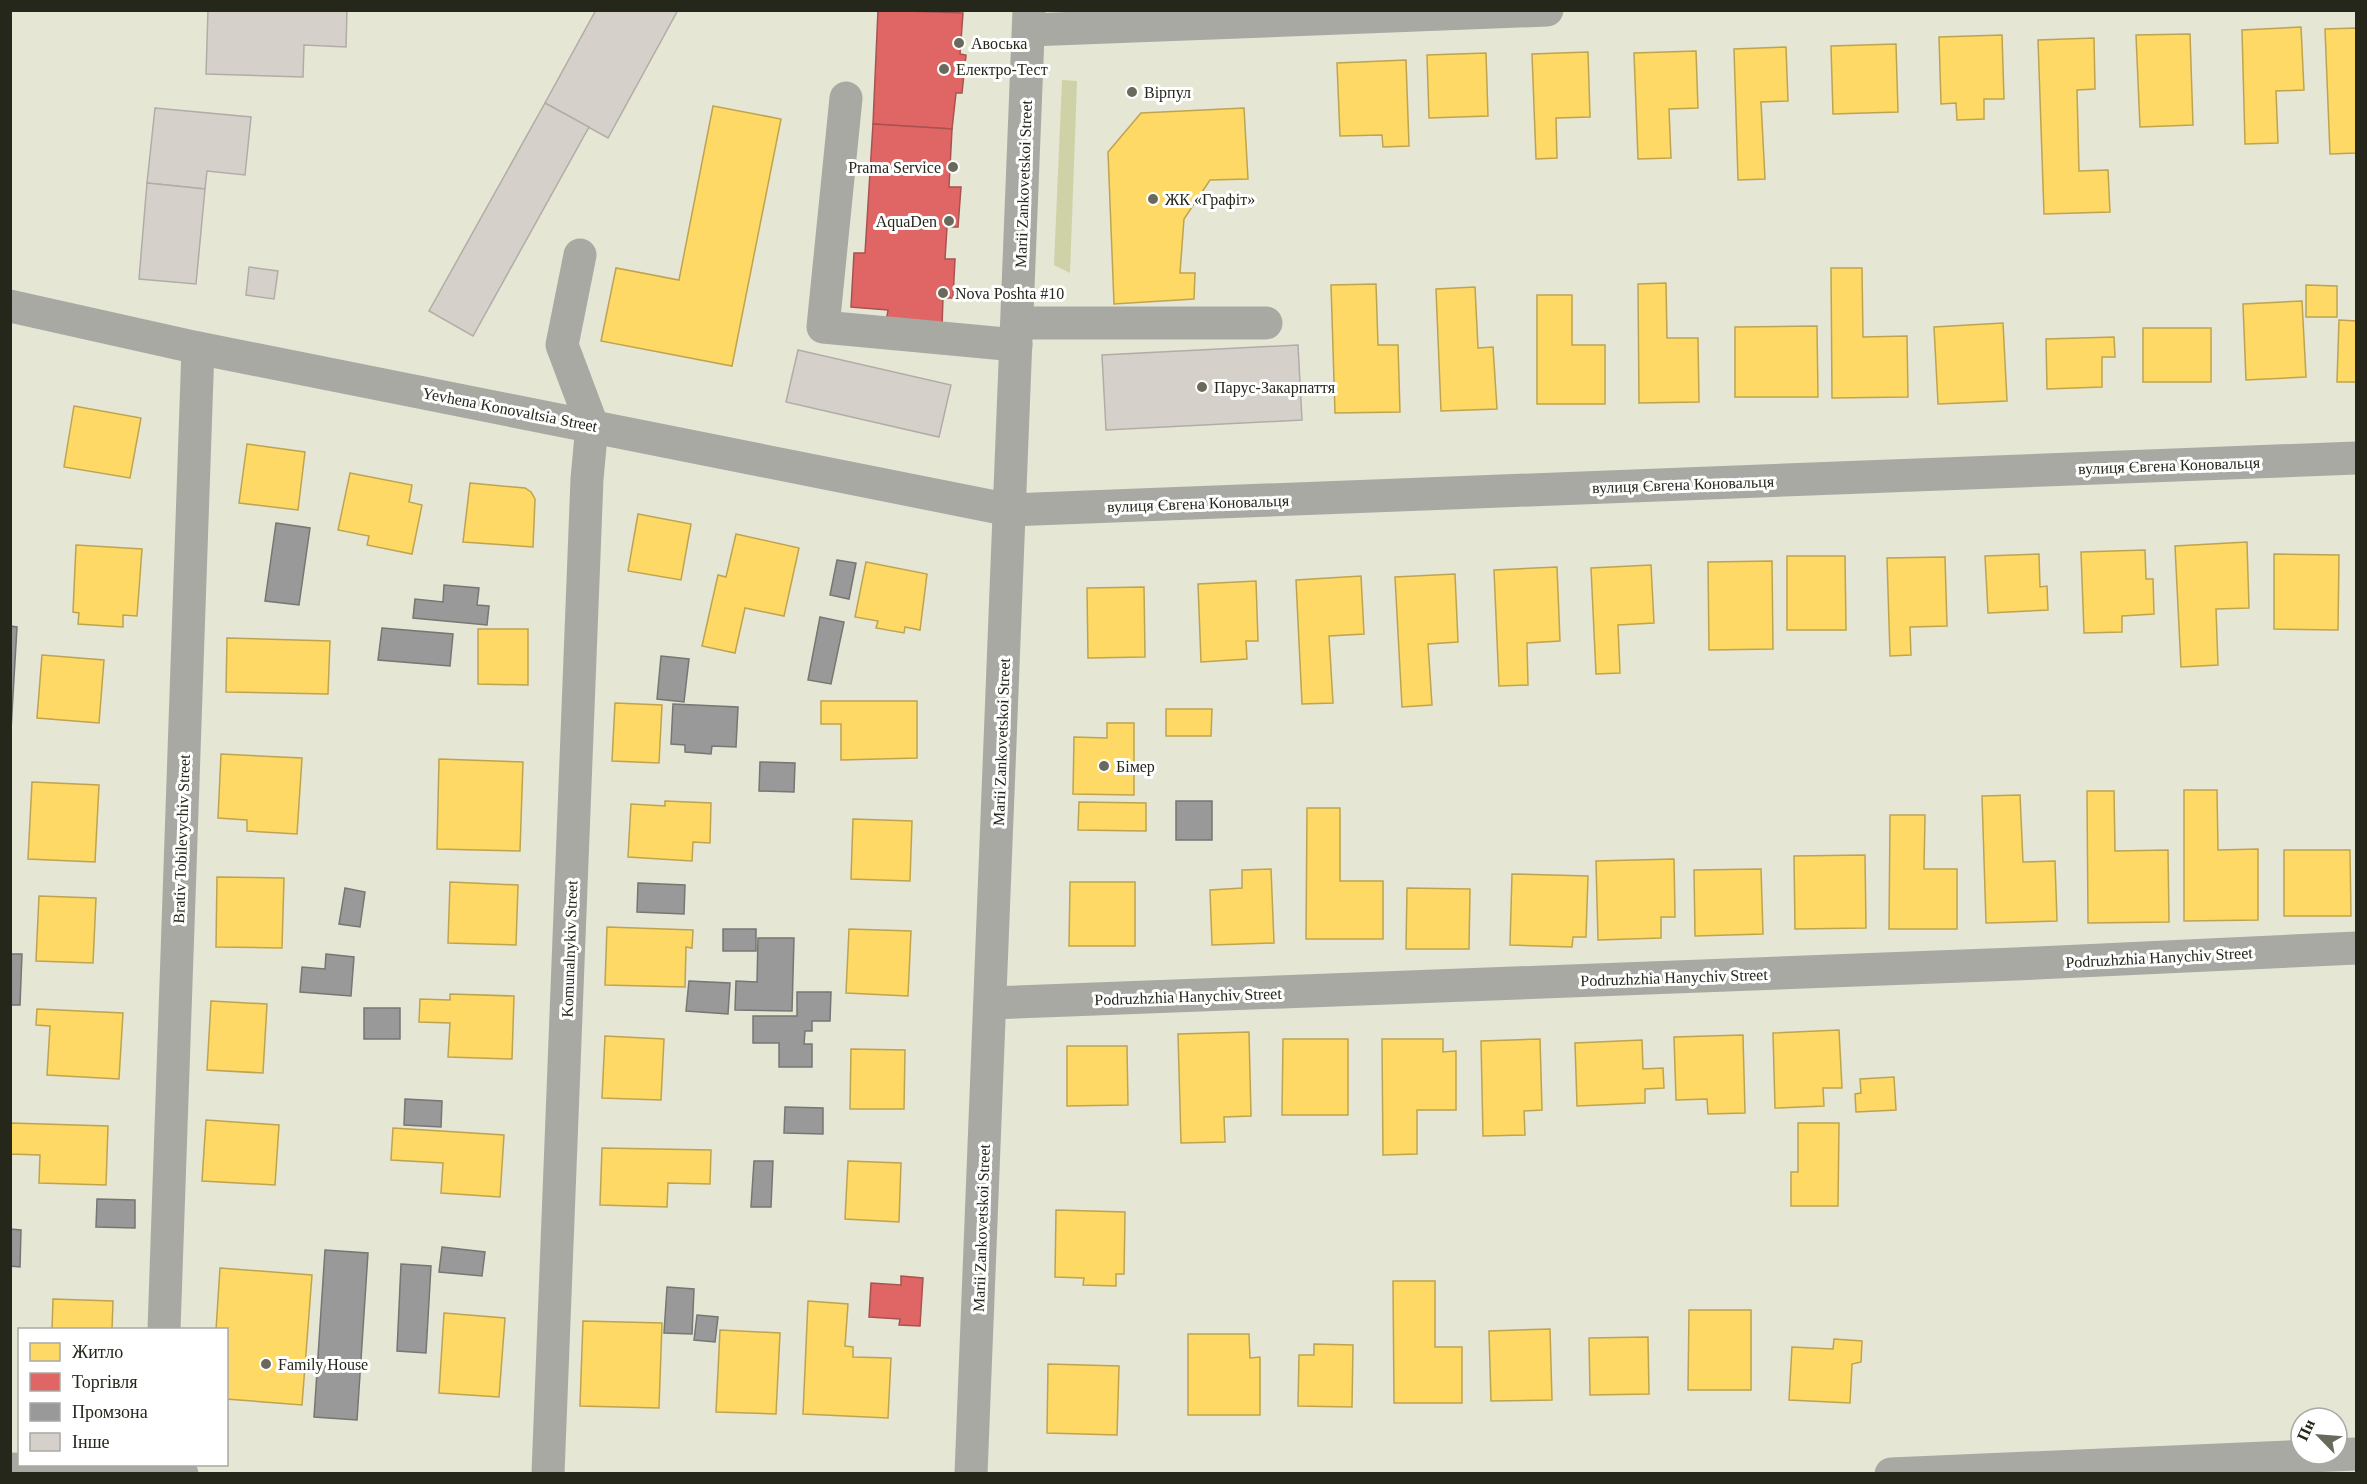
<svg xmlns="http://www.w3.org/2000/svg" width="2367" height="1484" font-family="Georgia,serif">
<rect width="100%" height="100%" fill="#e5e6d4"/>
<polygon fill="#cfd1a7" points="1062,80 1077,81 1070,273 1054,265"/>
<g fill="#ffd966" stroke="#bea450" stroke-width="1.5">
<polygon points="2301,27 2304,90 2276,91 2278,143 2245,144 2242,30"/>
<polygon points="2356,28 2356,153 2330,154 2325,29"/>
<polygon points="2190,34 2193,125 2140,127 2136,35"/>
<polygon points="2002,35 2004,99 1984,99 1984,119 1957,120 1956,103 1941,104 1939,37"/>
<polygon points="2094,38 2095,89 2077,90 2079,171 2108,170 2110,212 2044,214 2038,40"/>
<polygon points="1896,44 1898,112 1833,114 1831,46"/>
<polygon points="1786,47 1788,101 1761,102 1765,179 1738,180 1734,49"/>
<polygon points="1696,51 1698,108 1669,109 1671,158 1638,159 1634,53"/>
<polygon points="1588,52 1590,117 1556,118 1557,158 1536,159 1532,54"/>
<polygon points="1486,53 1488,116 1429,118 1427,55"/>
<polygon points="1406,60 1409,146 1383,147 1382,135 1340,136 1337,63"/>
<polygon points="713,106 781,119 732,366 601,341 616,268 679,280"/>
<polygon points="1244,108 1248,179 1210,180 1184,219 1180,273 1195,273 1194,299 1114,304 1108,152 1141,113"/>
<polygon points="1831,268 1862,268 1863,337 1907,336 1908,397 1832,398"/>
<polygon points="1666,283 1667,338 1698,338 1699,402 1639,403 1638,284"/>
<polygon points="1376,284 1378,345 1398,345 1400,412 1335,413 1331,285"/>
<polygon points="2306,285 2337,286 2337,317 2306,317"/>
<polygon points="1475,287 1478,348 1493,347 1497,409 1441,411 1436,289"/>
<polygon points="1537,295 1572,295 1572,345 1605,345 1605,404 1537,404"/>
<polygon points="2302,301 2306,377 2246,380 2243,304"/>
<polygon points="2339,320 2356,321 2356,382 2337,382"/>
<polygon points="2003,323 2007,401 1938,404 1934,327"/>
<polygon points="1817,326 1818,397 1735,397 1735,327"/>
<rect x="2143" y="328" width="68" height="54"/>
<polygon points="2114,337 2115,357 2102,357 2102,387 2047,389 2046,339"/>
<polygon points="74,406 141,418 130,478 64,467"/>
<polygon points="247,444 305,452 298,510 239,503"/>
<polygon points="350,473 412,485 409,502 422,505 412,554 367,545 369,536 338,530"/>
<polygon points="470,483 525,488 531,492 535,499 533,547 463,542"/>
<polygon points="638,514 691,524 681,580 628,571"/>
<polygon points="736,534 799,548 784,616 745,608 735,653 702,646 718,575 726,577"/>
<polygon points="2247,542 2249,608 2216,609 2218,665 2181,667 2175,546"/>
<polygon points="76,545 142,549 137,616 123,615 123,627 78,624 79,613 73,612"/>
<polygon points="2145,550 2146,579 2153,579 2154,614 2122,616 2122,632 2084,633 2081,552"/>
<polygon points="2039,554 2040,587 2047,586 2048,610 1988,613 1985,556"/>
<polygon points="2274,554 2339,555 2338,630 2274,629"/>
<polygon points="1787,556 1845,556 1846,630 1787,630"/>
<polygon points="1945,557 1947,626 1910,627 1911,655 1890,656 1887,558"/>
<polygon points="1772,561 1773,649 1709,650 1708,562"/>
<polygon points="866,562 927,574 920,630 905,627 904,633 876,628 878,621 855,617"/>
<polygon points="1651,565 1654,623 1618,625 1620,673 1596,674 1591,568"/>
<polygon points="1557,567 1560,641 1527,643 1528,685 1499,686 1494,570"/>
<polygon points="1455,574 1458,642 1428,644 1432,705 1402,707 1395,577"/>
<polygon points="1361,576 1364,634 1329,636 1333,703 1302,704 1296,580"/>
<polygon points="1256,581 1258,641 1246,641 1247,659 1201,662 1198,584"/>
<polygon points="1144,587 1145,657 1088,658 1087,588"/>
<polygon points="478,629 528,629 528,685 478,684"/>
<polygon points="227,638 330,641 328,694 226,692"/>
<polygon points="42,655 104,660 99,723 37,718"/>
<polygon points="821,701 917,701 917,758 841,760 841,724 821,724"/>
<polygon points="615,703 662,705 659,763 612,761"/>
<polygon points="1166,709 1212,709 1211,736 1166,736"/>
<polygon points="1107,723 1134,723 1134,795 1073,794 1074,737 1107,738"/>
<polygon points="221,754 302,758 297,834 247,831 247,820 218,818"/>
<polygon points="439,759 523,762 520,851 437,849"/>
<polygon points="32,782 99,785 95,862 28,859"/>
<polygon points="2184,790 2217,790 2218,850 2258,849 2258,920 2184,921"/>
<polygon points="2087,791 2114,791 2115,851 2168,850 2169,922 2088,923"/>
<polygon points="2020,795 2023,862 2055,861 2057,921 1986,923 1982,796"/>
<polygon points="665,801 711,803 710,843 693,842 692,861 628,857 631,804 665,806"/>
<polygon points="1079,802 1146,803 1146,831 1078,830"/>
<polygon points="1307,808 1340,808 1340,881 1383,881 1383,939 1306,939"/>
<polygon points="1890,815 1925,815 1924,869 1957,869 1957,929 1889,929"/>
<polygon points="853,819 912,821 910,881 851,879"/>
<polygon points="2284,850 2350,850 2351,916 2284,916"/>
<polygon points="1865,855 1866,928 1795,929 1794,856"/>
<polygon points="1674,859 1675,917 1661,917 1661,938 1598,940 1596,861"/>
<polygon points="1271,869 1274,943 1212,945 1210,890 1242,888 1242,870"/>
<polygon points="1761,869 1763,934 1695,936 1694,870"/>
<polygon points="1512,874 1588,876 1586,937 1573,937 1572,947 1510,945"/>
<polygon points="217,877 284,878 282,948 216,947"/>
<polygon points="450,882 518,885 516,945 448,943"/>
<polygon points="1070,882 1135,882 1135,946 1069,946"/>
<polygon points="1407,888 1470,889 1469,949 1406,949"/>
<polygon points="39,896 96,898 93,963 36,961"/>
<polygon points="607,927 693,930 692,948 686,947 685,987 605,985"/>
<polygon points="849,929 911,931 908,996 846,993"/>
<polygon points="450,994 514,996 512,1059 448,1057 450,1023 419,1022 420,999 450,1000"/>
<polygon points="211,1001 267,1004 263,1073 207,1070"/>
<polygon points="37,1009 123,1013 119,1079 47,1075 50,1026 36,1025"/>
<polygon points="1839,1030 1842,1088 1823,1088 1824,1106 1775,1108 1773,1033"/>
<polygon points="1249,1032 1251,1116 1224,1117 1225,1142 1181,1143 1178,1034"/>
<polygon points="1743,1035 1745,1113 1708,1114 1707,1099 1676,1100 1674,1037"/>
<polygon points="605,1036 664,1039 661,1100 602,1098"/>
<polygon points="1283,1039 1348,1039 1348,1115 1282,1115"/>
<polygon points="1382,1039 1443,1039 1443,1052 1456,1051 1456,1110 1417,1110 1417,1154 1383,1155"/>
<polygon points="1540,1039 1542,1110 1524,1111 1525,1135 1483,1136 1481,1041"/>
<polygon points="1642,1040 1643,1069 1663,1068 1664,1088 1645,1089 1645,1103 1577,1106 1575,1043"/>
<polygon points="1067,1046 1127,1046 1128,1105 1067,1106"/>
<polygon points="851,1049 905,1050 904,1109 850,1109"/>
<polygon points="1894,1077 1896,1110 1856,1112 1855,1094 1861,1093 1860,1079"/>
<polygon points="206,1120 279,1125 275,1185 202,1181"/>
<polygon points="10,1123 108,1126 106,1185 39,1183 40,1155 10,1154"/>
<polygon points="1798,1123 1839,1123 1838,1206 1791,1206 1791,1172 1798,1172"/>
<polygon points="393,1128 504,1135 500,1197 441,1193 443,1163 391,1160"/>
<polygon points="602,1148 711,1150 710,1184 668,1183 667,1207 600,1205"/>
<polygon points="848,1161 901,1163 899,1222 845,1219"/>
<polygon points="1056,1210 1125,1212 1124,1274 1116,1274 1116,1286 1083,1285 1084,1278 1055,1277"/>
<polygon points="220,1268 312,1275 302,1405 226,1399 226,1330 216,1330"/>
<polygon points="1393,1281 1435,1281 1435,1347 1462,1347 1462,1403 1394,1403"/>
<polygon points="53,1299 113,1301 112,1330 52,1330"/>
<polygon points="808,1301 848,1304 845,1346 853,1347 853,1357 891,1358 888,1418 803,1414"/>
<polygon points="1689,1310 1751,1310 1751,1390 1688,1390"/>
<polygon points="444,1313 505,1318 499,1397 439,1393"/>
<polygon points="583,1321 662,1323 659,1408 580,1406"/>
<polygon points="1550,1329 1552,1400 1491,1401 1489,1331"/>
<polygon points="720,1330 780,1333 776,1414 716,1412"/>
<polygon points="1188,1334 1249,1334 1250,1358 1260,1357 1260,1415 1188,1415"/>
<polygon points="1648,1337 1649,1394 1590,1395 1589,1338"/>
<polygon points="1834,1339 1862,1341 1861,1362 1852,1364 1850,1403 1789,1400 1792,1347 1833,1349"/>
<polygon points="1314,1344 1353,1345 1352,1407 1298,1406 1299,1355 1314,1355"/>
<polygon points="1048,1364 1119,1366 1117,1435 1047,1433"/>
</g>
<g fill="#e06666" stroke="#a85350" stroke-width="1.5">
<polygon points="878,10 963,13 960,54 966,55 962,93 956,93 952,129 873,124"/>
<polygon points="873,124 952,129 949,187 961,187 958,227 947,227 945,259 955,259 953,298 943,298 942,327 886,322 888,310 851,307 854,253 865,253"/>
<polygon points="901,1276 923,1278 920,1326 899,1325 900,1319 869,1317 871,1283 901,1285"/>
</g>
<g fill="#999" stroke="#767773" stroke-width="1.5">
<polygon points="276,523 310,528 299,605 265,601"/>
<polygon points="837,560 856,563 849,599 830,595"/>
<polygon points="444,585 479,588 477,605 489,606 487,625 413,618 415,599 443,602"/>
<polygon points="820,617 844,622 831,684 808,680"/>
<polygon points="10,626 17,627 10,747"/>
<polygon points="382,628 453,634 450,666 378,660"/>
<polygon points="661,656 689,659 684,702 657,699"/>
<polygon points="673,704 738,707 736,747 712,746 711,754 685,752 685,745 671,744"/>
<polygon points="760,762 795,763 794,792 759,791"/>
<rect x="1176" y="801" width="36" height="39"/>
<polygon points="638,883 685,885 684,914 637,912"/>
<polygon points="345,888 365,892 360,927 339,924"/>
<rect x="723" y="929" width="33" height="22"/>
<polygon points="758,938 794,938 792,1011 735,1010 736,981 757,982"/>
<polygon points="10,954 22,954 20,1005 10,1005"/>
<polygon points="326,954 354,957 351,996 300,992 302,967 325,969"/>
<polygon points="689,981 730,983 728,1014 686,1011"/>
<polygon points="797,992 831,992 830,1021 812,1021 812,1031 805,1031 804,1044 812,1044 812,1067 779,1067 779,1043 753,1043 753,1016 797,1016"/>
<rect x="364" y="1008" width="36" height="31"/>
<polygon points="405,1099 442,1101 441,1127 404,1125"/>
<polygon points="785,1107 823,1108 823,1134 784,1133"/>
<polygon points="754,1161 773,1161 771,1207 751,1207"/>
<polygon points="97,1199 135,1200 135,1228 96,1227"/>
<polygon points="10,1229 21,1230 20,1267 10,1266"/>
<polygon points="442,1247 485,1252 482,1276 439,1272"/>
<polygon points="325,1250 368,1253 357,1420 314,1417"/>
<polygon points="401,1264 431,1266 426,1353 397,1351"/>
<polygon points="667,1287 694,1289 692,1334 664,1333"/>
<polygon points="697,1315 718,1317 715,1342 694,1340"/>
</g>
<g fill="#d6d0cb" stroke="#b2aca7" stroke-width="1.5">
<polygon points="208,10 347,10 346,47 304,45 303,77 206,74"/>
<polygon points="596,10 678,10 608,138 545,103"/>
<polygon points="545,103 589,127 473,336 429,311"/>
<polygon points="155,108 251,117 245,175 207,171 205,189 147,183"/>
<polygon points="147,183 205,189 196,284 139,279"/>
<polygon points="249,267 278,271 274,299 246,295"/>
<polygon points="1298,345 1302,420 1106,430 1102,355"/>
<polygon points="798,350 951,385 939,437 786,402"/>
</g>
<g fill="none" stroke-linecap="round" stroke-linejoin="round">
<g stroke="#a8a9a2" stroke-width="33">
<polyline points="1029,30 1547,10"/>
<polyline points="846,98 823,327 1016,345"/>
<polyline points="10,306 198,348 1010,510 2356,458"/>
<polyline points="1017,323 1266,323"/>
<polyline points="991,1003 2015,964 2356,948"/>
<polyline points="164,1330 198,348"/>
<polyline points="10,1469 182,1474"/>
<polyline points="548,1474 587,479 592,425 562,345 580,255"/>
<polyline points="971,1474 1029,10"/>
<polyline points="1891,1474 2356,1454"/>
</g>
</g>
<g fill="#696a5c" stroke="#fff" stroke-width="2">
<circle cx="959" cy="43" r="6"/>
<circle cx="944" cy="69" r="6"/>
<circle cx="1132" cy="92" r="6"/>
<circle cx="953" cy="167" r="6"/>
<circle cx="1153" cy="199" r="6"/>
<circle cx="949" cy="221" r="6"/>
<circle cx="943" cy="293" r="6"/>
<circle cx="1202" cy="387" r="6"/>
<circle cx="1104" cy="766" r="6"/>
<circle cx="266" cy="1364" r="6"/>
</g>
<g text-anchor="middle" stroke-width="6" stroke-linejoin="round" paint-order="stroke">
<g font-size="16" fill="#26271b" stroke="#fff" text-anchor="start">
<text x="971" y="49">Авоська</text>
<text x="956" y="75">Електро-Тест</text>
<text x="1144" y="98">Вірпул</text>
<text x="941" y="173" text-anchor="end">Prama Service</text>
<text x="1165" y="205">ЖК «Графіт»</text>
<text x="937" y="227" text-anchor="end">AquaDen</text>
<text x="955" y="299">Nova Poshta #10</text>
<text x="1214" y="393">Парус-Закарпаття</text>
<text x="1116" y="772">Бімер</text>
<text x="278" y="1370">Family House</text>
</g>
<g font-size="16" fill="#26271b" stroke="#fff">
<text transform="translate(1023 184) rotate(-88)" y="6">Marii Zankovetskoi Street</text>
<text transform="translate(510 409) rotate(11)" y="6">Yevhena Konovaltsia Street</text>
<text transform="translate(2169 465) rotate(-2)" y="6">вулиця Євгена Коновальця</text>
<text transform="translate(1683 484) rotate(-2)" y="6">вулиця Євгена Коновальця</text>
<text transform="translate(1198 503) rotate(-2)" y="6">вулиця Євгена Коновальця</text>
<text transform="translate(1001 742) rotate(-88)" y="6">Marii Zankovetskoi Street</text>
<text transform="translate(181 839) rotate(-88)" y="6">Brativ Tobilevychiv Street</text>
<text transform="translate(569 949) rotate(-88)" y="6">Komunalnykiv Street</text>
<text transform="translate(2159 957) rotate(-3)" y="6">Podruzhzhia Hanychiv Street</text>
<text transform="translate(1674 977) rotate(-2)" y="6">Podruzhzhia Hanychiv Street</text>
<text transform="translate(1188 996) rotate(-2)" y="6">Podruzhzhia Hanychiv Street</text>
<text transform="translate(981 1228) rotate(-88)" y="6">Marii Zankovetskoi Street</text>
</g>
</g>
<rect width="2367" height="1484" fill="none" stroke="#26271b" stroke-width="24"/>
<rect x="18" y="1328" width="210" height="138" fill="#ffffff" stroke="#a8a9a4" stroke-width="1.5"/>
<rect x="30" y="1343" width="30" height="18" fill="#ffd966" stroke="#a8a9a4" stroke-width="1.5"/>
<text x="72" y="1358" font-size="18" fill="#26271b">Житло</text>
<rect x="30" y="1373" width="30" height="18" fill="#e06666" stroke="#a8a9a4" stroke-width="1.5"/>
<text x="72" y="1388" font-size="18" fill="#26271b">Торгівля</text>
<rect x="30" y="1403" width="30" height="18" fill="#999999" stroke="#a8a9a4" stroke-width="1.5"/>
<text x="72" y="1418" font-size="18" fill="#26271b">Промзона</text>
<rect x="30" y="1433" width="30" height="18" fill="#d6d0cb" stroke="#a8a9a4" stroke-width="1.5"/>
<text x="72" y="1448" font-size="18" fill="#26271b">Інше</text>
<g transform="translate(2319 1436) rotate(295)"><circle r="28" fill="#ffffff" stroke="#a8a9a4" stroke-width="1.5"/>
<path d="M0-4.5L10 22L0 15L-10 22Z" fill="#696a5c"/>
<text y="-9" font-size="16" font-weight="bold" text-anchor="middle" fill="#26271b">Пн</text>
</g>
</svg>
